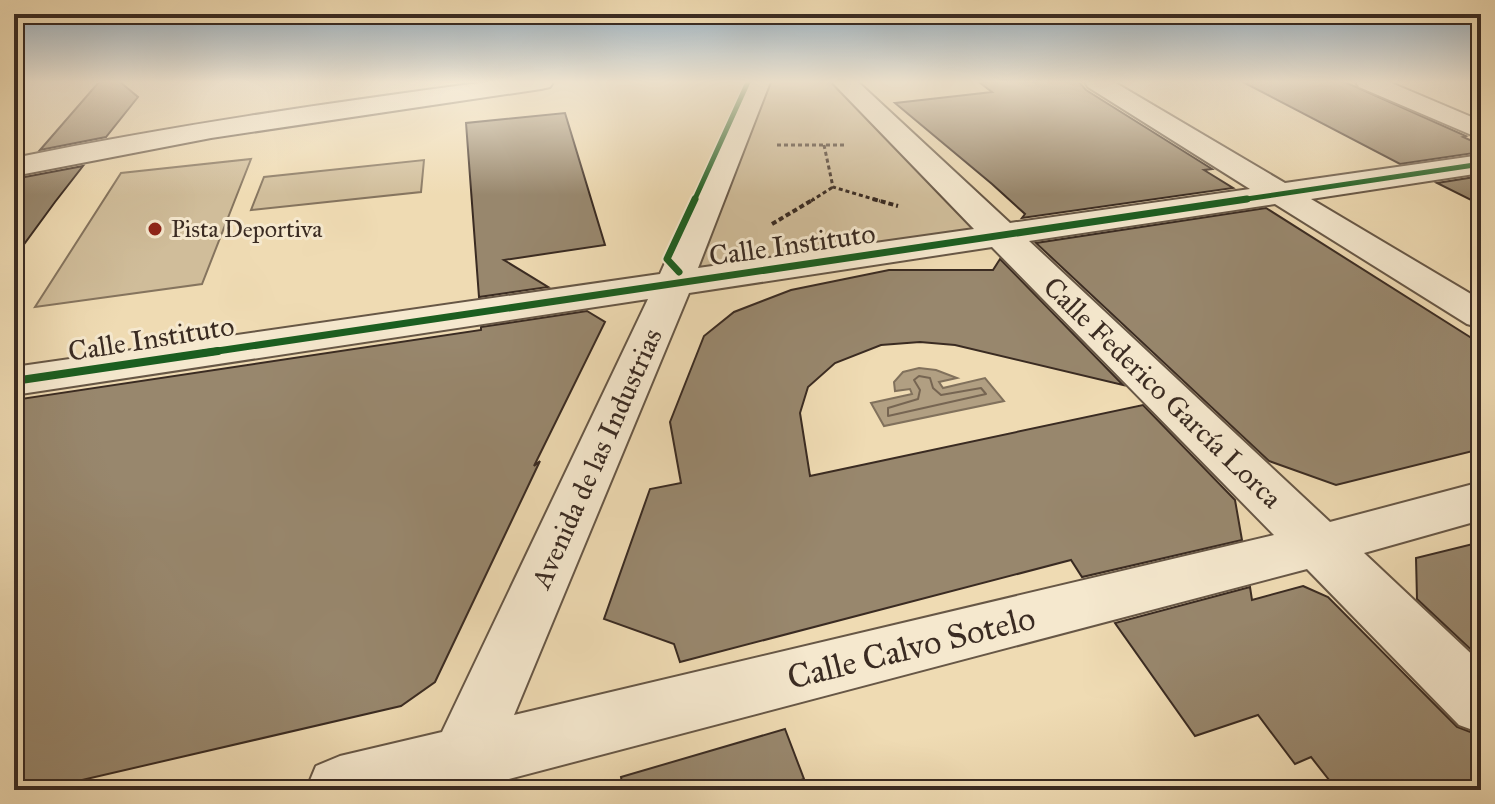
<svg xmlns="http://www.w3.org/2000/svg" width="1495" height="804" font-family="'IM FELL Great Primer',serif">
<rect width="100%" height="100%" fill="#efdbb3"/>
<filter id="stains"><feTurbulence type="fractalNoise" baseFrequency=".0025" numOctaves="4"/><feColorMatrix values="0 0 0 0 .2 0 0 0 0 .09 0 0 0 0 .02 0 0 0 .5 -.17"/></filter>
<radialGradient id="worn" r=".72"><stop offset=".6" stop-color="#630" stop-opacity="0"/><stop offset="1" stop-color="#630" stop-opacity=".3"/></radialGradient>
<g fill="#d0bd9a" stroke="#85745e" stroke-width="2">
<polygon points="758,82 844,82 1003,237 675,282"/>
<polygon points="251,159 202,284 35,307 121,173"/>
<polygon points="424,160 421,192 251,210 264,177"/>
</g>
<polygon fill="#b19f82" stroke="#81715c" stroke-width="2" points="919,368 936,370 957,378 939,382 943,388 985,378 1004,401 884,426 871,403 912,394 910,389 895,391 894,382 903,372"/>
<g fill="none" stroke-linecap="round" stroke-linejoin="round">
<polygon stroke="#766552" stroke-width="2" points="919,376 930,378 933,388 941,395 981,388 986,394 888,416 888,408 918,399 920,390 914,380"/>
</g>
<g fill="#98876d" stroke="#3a2b22" stroke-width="2">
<polygon points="99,82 120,82 138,97 106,137 40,150"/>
<polygon points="979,82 1079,82 1086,90 1212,169 1204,170 1233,188 1022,218 1025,214 992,184 895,103 992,92"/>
<polygon points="1243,82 1345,82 1466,136 1463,137 1481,145 1481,152 1400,164"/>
<polygon points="565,113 605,245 504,260 548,287 479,297 466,123"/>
<polygon points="83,166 55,202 14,258 14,179"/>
<polygon points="1481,176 1481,205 1437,183"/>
<polygon points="1266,208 1481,344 1481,449 1336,485 1269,461 1036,243"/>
<polygon points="1000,259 1123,385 955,345 920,342 881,345 835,363 808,387 800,413 810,476 1143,405 1235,500 1242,540 1082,577 1071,560 680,662 674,644 604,619 650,489 681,483 670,422 704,336 734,312 791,290 889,270 993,270"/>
<polygon points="587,311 605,322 534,466 540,461 435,682 401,706 39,790 14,790 14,400 481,330 481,327"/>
<polygon points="1481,542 1481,659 1417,599 1416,558"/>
<polygon points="1303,586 1328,597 1457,727 1481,736 1481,790 1337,790 1311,757 1295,764 1258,715 1195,736 1115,623 1250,587 1252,600"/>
<polygon points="785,729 804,779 773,790 623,790 621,777"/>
</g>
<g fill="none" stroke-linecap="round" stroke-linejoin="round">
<defs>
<g id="minor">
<path d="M486,82h67l-3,5 -9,2 -330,49 -197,38v-18c156,-32 314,-55 472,-76z"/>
<path d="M746,82h24l-72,186 276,-39 -142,-147h26l152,141 240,-34 -162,-102 -3,-5h29l171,101 196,-28v18l-170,26 170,101v28l-14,-4 -192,-120 -246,37 301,281 151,-40v38l-117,33 117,110v70l-22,-8 -152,-156 -817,215 -3,6h-181l10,-24 24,-10 102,-24 206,-433 -634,96v-28l646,-93zM992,247l282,288 -760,180 175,-422z"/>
<polygon points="1356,82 1389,82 1481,121 1481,139 1359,87"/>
</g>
</defs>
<use href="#minor" stroke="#675746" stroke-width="4"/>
<g stroke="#3a2b22" stroke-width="3" stroke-dasharray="4 3" stroke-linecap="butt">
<polyline points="777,145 847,145"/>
<polyline points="824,145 833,187 880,201"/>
<polyline points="811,201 833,187"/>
</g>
<g stroke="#3a2b22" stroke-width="4" stroke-dasharray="5 3" stroke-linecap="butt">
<polyline points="873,199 898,206"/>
<polyline points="772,224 814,199"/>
</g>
<use href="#minor" fill="#f5e8ce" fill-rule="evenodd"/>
<defs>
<g id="cycleway-far2">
<polyline points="694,201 748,82"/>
<polyline points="1233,201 1481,164"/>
</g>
<g id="cycleway-far1">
<polyline points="679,272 667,259 695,199"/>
<polyline points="204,353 1247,199"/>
</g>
<polyline id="cycleway" points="14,381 218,351"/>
</defs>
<use href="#cycleway-far2" stroke="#f5e8ce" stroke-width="8"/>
<use href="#cycleway-far1" stroke="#f5e8ce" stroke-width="11"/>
<use href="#cycleway" stroke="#f5e8ce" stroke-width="13"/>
<use href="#cycleway-far2" stroke="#1b5e20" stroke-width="5"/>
<use href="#cycleway-far1" stroke="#1b5e20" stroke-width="7"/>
<use href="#cycleway" stroke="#1b5e20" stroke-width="8"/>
</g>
<linearGradient id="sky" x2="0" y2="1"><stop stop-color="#92acbf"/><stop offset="0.42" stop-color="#f8efdd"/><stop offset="1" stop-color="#f8efdd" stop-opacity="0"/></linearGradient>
<rect width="1495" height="195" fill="url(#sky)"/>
<circle fill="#8f2418" stroke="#f5e8ce" stroke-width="3" cx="155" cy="229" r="8"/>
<g text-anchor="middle" stroke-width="6" stroke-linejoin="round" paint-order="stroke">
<g font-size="24" fill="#3a2b22" stroke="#f5e8ce" text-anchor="start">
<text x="171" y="237">Pista Deportiva</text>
</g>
<g font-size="28" fill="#3a2b22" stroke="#f5e8ce">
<text transform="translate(792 244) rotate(-8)" y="10">Calle Instituto</text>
<text transform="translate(151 338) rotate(-9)" y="10">Calle Instituto</text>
<text transform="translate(1163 392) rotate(44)" y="10">Calle Federico García Lorca</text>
<text transform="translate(596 458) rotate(-66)" y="10">Avenida de las Industrias</text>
</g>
<g font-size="34" fill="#3a2b22" stroke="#f5e8ce">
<text transform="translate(911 647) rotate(-14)" y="12">Calle Calvo Sotelo</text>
</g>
</g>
<rect width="1495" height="804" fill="none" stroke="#efdbb3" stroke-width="48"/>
<rect x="16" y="16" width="1463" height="772" fill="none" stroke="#3a2b22" stroke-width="4"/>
<rect x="24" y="24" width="1447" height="756" fill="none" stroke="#3a2b22" stroke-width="2"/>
<rect width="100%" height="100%" filter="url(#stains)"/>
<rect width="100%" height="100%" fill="url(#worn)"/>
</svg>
